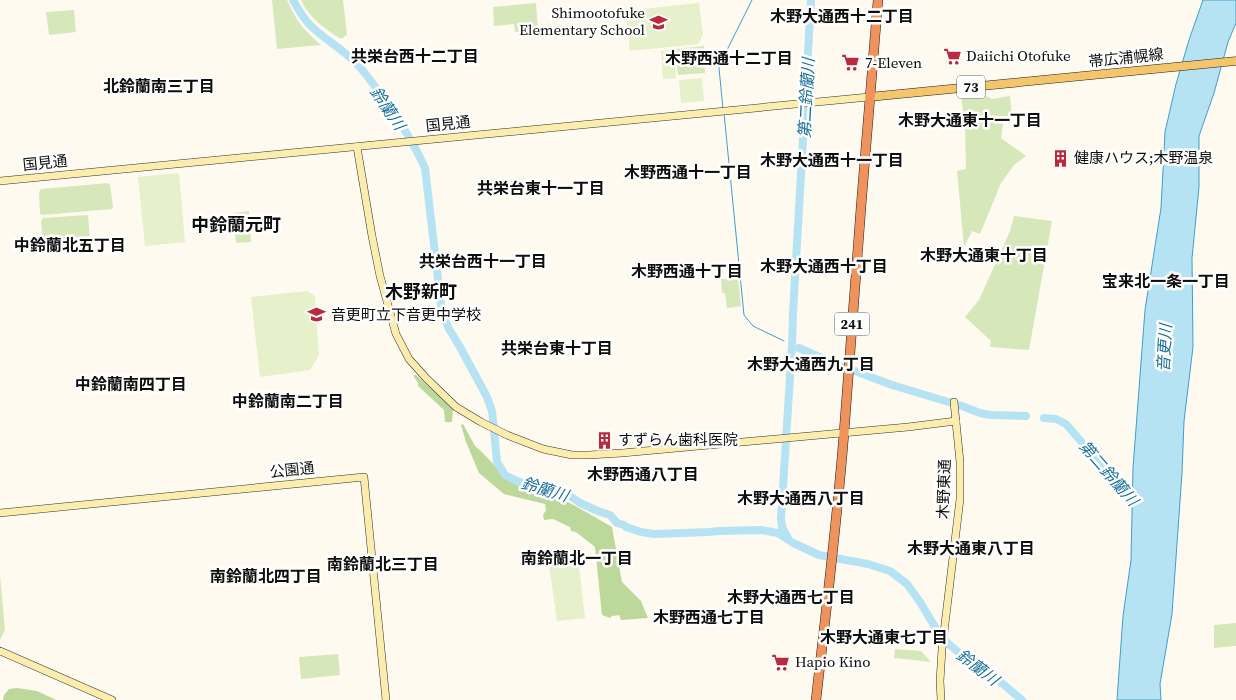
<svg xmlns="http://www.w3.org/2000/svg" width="1236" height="700" font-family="'Source Serif 4','Noto Sans JP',serif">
<rect width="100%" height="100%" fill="#fffaef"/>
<g fill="#d6e8ba">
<path d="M272,0h15c10,22 16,29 34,45l-44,4z"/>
<path d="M301,0h42l4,35 -6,4c-16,-10 -32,-21 -40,-39z"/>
<polygon points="536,3 538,30 515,32 514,24 494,26 493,7"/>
<polygon points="74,10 76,32 49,35 46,12"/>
<polygon points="704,46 705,73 678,75 675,49"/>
<polygon points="982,93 992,99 1010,96 1012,117 1004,117 1001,138 1026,156 1014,165 1001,183 980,234 972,231 964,247 957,171 966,169 965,128 961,95"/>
<polygon points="108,183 110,185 113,207 112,209 43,215 40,214 39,192 41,189"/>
<polygon points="249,211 251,242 236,243 233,213"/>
<polygon points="87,215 88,216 90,238 43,242 41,221 43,218"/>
<polygon points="1014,216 1052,221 1029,350 990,347 991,341 965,317 979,300 1010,231"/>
<polygon points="738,278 741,306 727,308 725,293 722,293 721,279"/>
<polygon points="0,575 5,630 0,640"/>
<polygon points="1236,623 1236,646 1214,648 1214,625"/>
<polygon points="895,649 921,651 931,662 894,658"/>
<polygon points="338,654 340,675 301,679 299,657"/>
</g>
<g fill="#bcd89a">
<polygon points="413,375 416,375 453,409 452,422 445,422 444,410 418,386 418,383"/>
<polygon points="463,424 475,446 482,452 509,481 550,492 586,512 612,527 622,582 641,601 648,618 621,620 619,615 612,616 610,618 602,615 595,547 576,532 571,531 570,527 553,519 544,520 543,515 546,510 545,504 504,494 479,473 466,442 461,425"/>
<polygon points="17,688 37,691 56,700 3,700 4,695 9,689"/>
</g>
<g fill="#e6f0cb">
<polygon points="699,3 703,35 698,44 630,51 627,20 633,10"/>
<polygon points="673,50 676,78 663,79 661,51"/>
<polygon points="702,78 704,101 681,103 679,80"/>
<polygon points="177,173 179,174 185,242 145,246 138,177"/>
<polygon points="307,291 315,296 319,355 310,370 260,377 251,297"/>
<polygon points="572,549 578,558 585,618 557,621 547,551"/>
</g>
<polygon fill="#b6e3f4" stroke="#3f9fc9" points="1203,0 1236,0 1236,23 1228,42 1214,93 1199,136 1199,187 1192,258 1193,347 1184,421 1182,473 1172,614 1160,684 1161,700 1117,700 1123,616 1131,560 1133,468 1145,310 1161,208 1165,132 1176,84 1189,40"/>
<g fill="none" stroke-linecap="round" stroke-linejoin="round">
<g stroke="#3f9fc9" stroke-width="1">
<polyline points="723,109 719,68 720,64 752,0"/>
<polyline points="724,113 744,315 753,326 784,341"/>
<polyline points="791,342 792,342"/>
</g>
<g stroke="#b6e3f4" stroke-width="8">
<path d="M293,0c5,9 10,18 17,25 14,14 31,23 45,37 12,12 21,26 31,40 15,22 28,41 39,66l17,145 7,16 11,18 27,50 5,14 5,51 8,13 14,7 38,8 10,4 13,9 18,8 12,4 7,8 7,2 2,2 15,5 13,2 55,-2 10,-1 42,-1 17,3 15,10 26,12 49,9 22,7 17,13 13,18 21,35 10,9 12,10 40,28 19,16"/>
<polyline points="799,348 842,367"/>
<polyline points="855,371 892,385 962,406 980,413 991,415 1026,416"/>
<polyline points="1044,418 1056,419 1066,424 1138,507"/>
<polyline points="788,538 782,527 781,519 792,345 793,313 811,0"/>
</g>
<defs>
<g id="secondary">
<polyline points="357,147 372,236 380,276 396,334 409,359 426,378 456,407 481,422 507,435 543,449 572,455 589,455 622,453 908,427 956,421"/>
<polyline points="0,181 869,97"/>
<polyline points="0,513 364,477 386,700"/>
<polyline points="0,651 112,700"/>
<polyline points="941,700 940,681 942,649 960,499 960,462 954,402"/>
</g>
<polyline id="primary" points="869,97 1236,61"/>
<path id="highway" d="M816,700c10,-89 21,-178 28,-267 10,-144 22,-289 34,-433"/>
</defs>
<use href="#secondary" stroke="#303030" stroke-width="8"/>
<use href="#primary" stroke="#1f1f1f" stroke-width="9"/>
<use href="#highway" stroke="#1f1f1f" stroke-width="10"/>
<use href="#secondary" stroke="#fcecad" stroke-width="7"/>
<use href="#primary" stroke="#f4c56a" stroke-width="8"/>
<use href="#highway" stroke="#f0925c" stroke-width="9"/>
</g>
<defs>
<symbol id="school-bare" viewBox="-9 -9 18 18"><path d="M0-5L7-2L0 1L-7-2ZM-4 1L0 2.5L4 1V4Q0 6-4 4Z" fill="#ba2a3e" stroke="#fff" stroke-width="2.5" paint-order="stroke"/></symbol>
<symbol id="supermarket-bare" viewBox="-9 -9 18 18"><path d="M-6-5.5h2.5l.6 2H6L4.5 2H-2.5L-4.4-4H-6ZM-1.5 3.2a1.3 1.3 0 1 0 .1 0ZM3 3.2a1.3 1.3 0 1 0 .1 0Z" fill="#ba2a3e" stroke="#fff" stroke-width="2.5" paint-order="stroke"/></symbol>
<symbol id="building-bare" viewBox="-9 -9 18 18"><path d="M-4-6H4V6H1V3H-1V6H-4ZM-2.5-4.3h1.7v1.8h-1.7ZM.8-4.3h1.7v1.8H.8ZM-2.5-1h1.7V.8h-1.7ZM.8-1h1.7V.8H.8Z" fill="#ba2a3e" stroke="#fff" stroke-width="2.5" paint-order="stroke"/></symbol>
</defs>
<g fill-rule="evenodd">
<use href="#school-bare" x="646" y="10" width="25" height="25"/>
<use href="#supermarket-bare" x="940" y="44" width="25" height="25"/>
<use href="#supermarket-bare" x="838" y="50" width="25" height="25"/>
<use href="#building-bare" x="1048" y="146" width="25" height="25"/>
<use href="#school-bare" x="304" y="302" width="25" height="25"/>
<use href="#building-bare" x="592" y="428" width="25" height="25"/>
<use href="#supermarket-bare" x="768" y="650" width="25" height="25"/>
</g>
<g text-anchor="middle" stroke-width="5" stroke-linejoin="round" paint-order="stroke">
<g fill="#fff" stroke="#565656" stroke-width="1">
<rect x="957" y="75.5" width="28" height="23" rx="4"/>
<rect x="834.5" y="312.5" width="35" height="23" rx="4"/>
</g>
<g font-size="14" font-weight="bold" fill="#0e0e0e">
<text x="971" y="92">73</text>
<text x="852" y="329">241</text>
</g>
<g font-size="15" fill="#0e0e0e" stroke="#fff" text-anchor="start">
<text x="645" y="18" text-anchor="end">Shimootofuke<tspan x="645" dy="17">Elementary School</tspan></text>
<text x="966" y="61">Daiichi Otofuke</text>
<text x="865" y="68">7-Eleven</text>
<text x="1074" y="163">健康ハウス;木野温泉</text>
<text x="331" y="320">音更町立下音更中学校</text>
<text x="618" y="445">すずらん歯科医院</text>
<text x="795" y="667">Hapio Kino</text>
</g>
<g font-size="15" fill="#0e0e0e" stroke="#fff">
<text transform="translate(1126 58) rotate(-6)" y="5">帯広浦幌線</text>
<text transform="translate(448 124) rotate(-6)" y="5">国見通</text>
<text transform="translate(45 163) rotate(-6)" y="5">国見通</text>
<text transform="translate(292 470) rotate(-6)" y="5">公園通</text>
<text transform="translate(944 489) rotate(-88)" y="5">木野東通</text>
</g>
<g font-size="16" font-weight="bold" fill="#0e0e0e" stroke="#fff">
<text x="842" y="22">木野大通西十二丁目</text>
<text x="415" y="62">共栄台西十二丁目</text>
<text x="729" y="64">木野西通十二丁目</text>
<text x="159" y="92">北鈴蘭南三丁目</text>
<text x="970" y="126">木野大通東十一丁目</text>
<text x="832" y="166">木野大通西十一丁目</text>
<text x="688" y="178">木野西通十一丁目</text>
<text x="541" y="194">共栄台東十一丁目</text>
<text x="70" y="251">中鈴蘭北五丁目</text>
<text x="984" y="261">木野大通東十丁目</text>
<text x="483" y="267">共栄台西十一丁目</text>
<text x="824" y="272">木野大通西十丁目</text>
<text x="687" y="277">木野西通十丁目</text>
<text x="1166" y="287">宝来北一条一丁目</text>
<text x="557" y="354">共栄台東十丁目</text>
<text x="811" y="370">木野大通西九丁目</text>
<text x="131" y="390">中鈴蘭南四丁目</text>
<text x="288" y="407">中鈴蘭南二丁目</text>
<text x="643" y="480">木野西通八丁目</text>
<text x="801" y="504">木野大通西八丁目</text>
<text x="971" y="554">木野大通東八丁目</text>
<text x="577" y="564">南鈴蘭北一丁目</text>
<text x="383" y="570">南鈴蘭北三丁目</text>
<text x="266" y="582">南鈴蘭北四丁目</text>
<text x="791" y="603">木野大通西七丁目</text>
<text x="709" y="623">木野西通七丁目</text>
<text x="884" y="643">木野大通東七丁目</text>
</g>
<g font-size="16" font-style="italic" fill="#1a709c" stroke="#fff">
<text transform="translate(806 98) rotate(-87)" y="6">第二鈴蘭川</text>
<text transform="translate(388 108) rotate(56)" y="6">鈴蘭川</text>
<text transform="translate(1164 348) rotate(-87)" y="6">音更川</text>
<text transform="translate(1109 473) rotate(49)" y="6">第二鈴蘭川</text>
<text transform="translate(545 489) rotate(17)" y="6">鈴蘭川</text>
<text transform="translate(978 667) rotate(37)" y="6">鈴蘭川</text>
</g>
<g font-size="18" font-weight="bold" fill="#0e0e0e" stroke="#fff">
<text x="236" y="231">中鈴蘭元町</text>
<text x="421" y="298">木野新町</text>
</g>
</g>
</svg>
